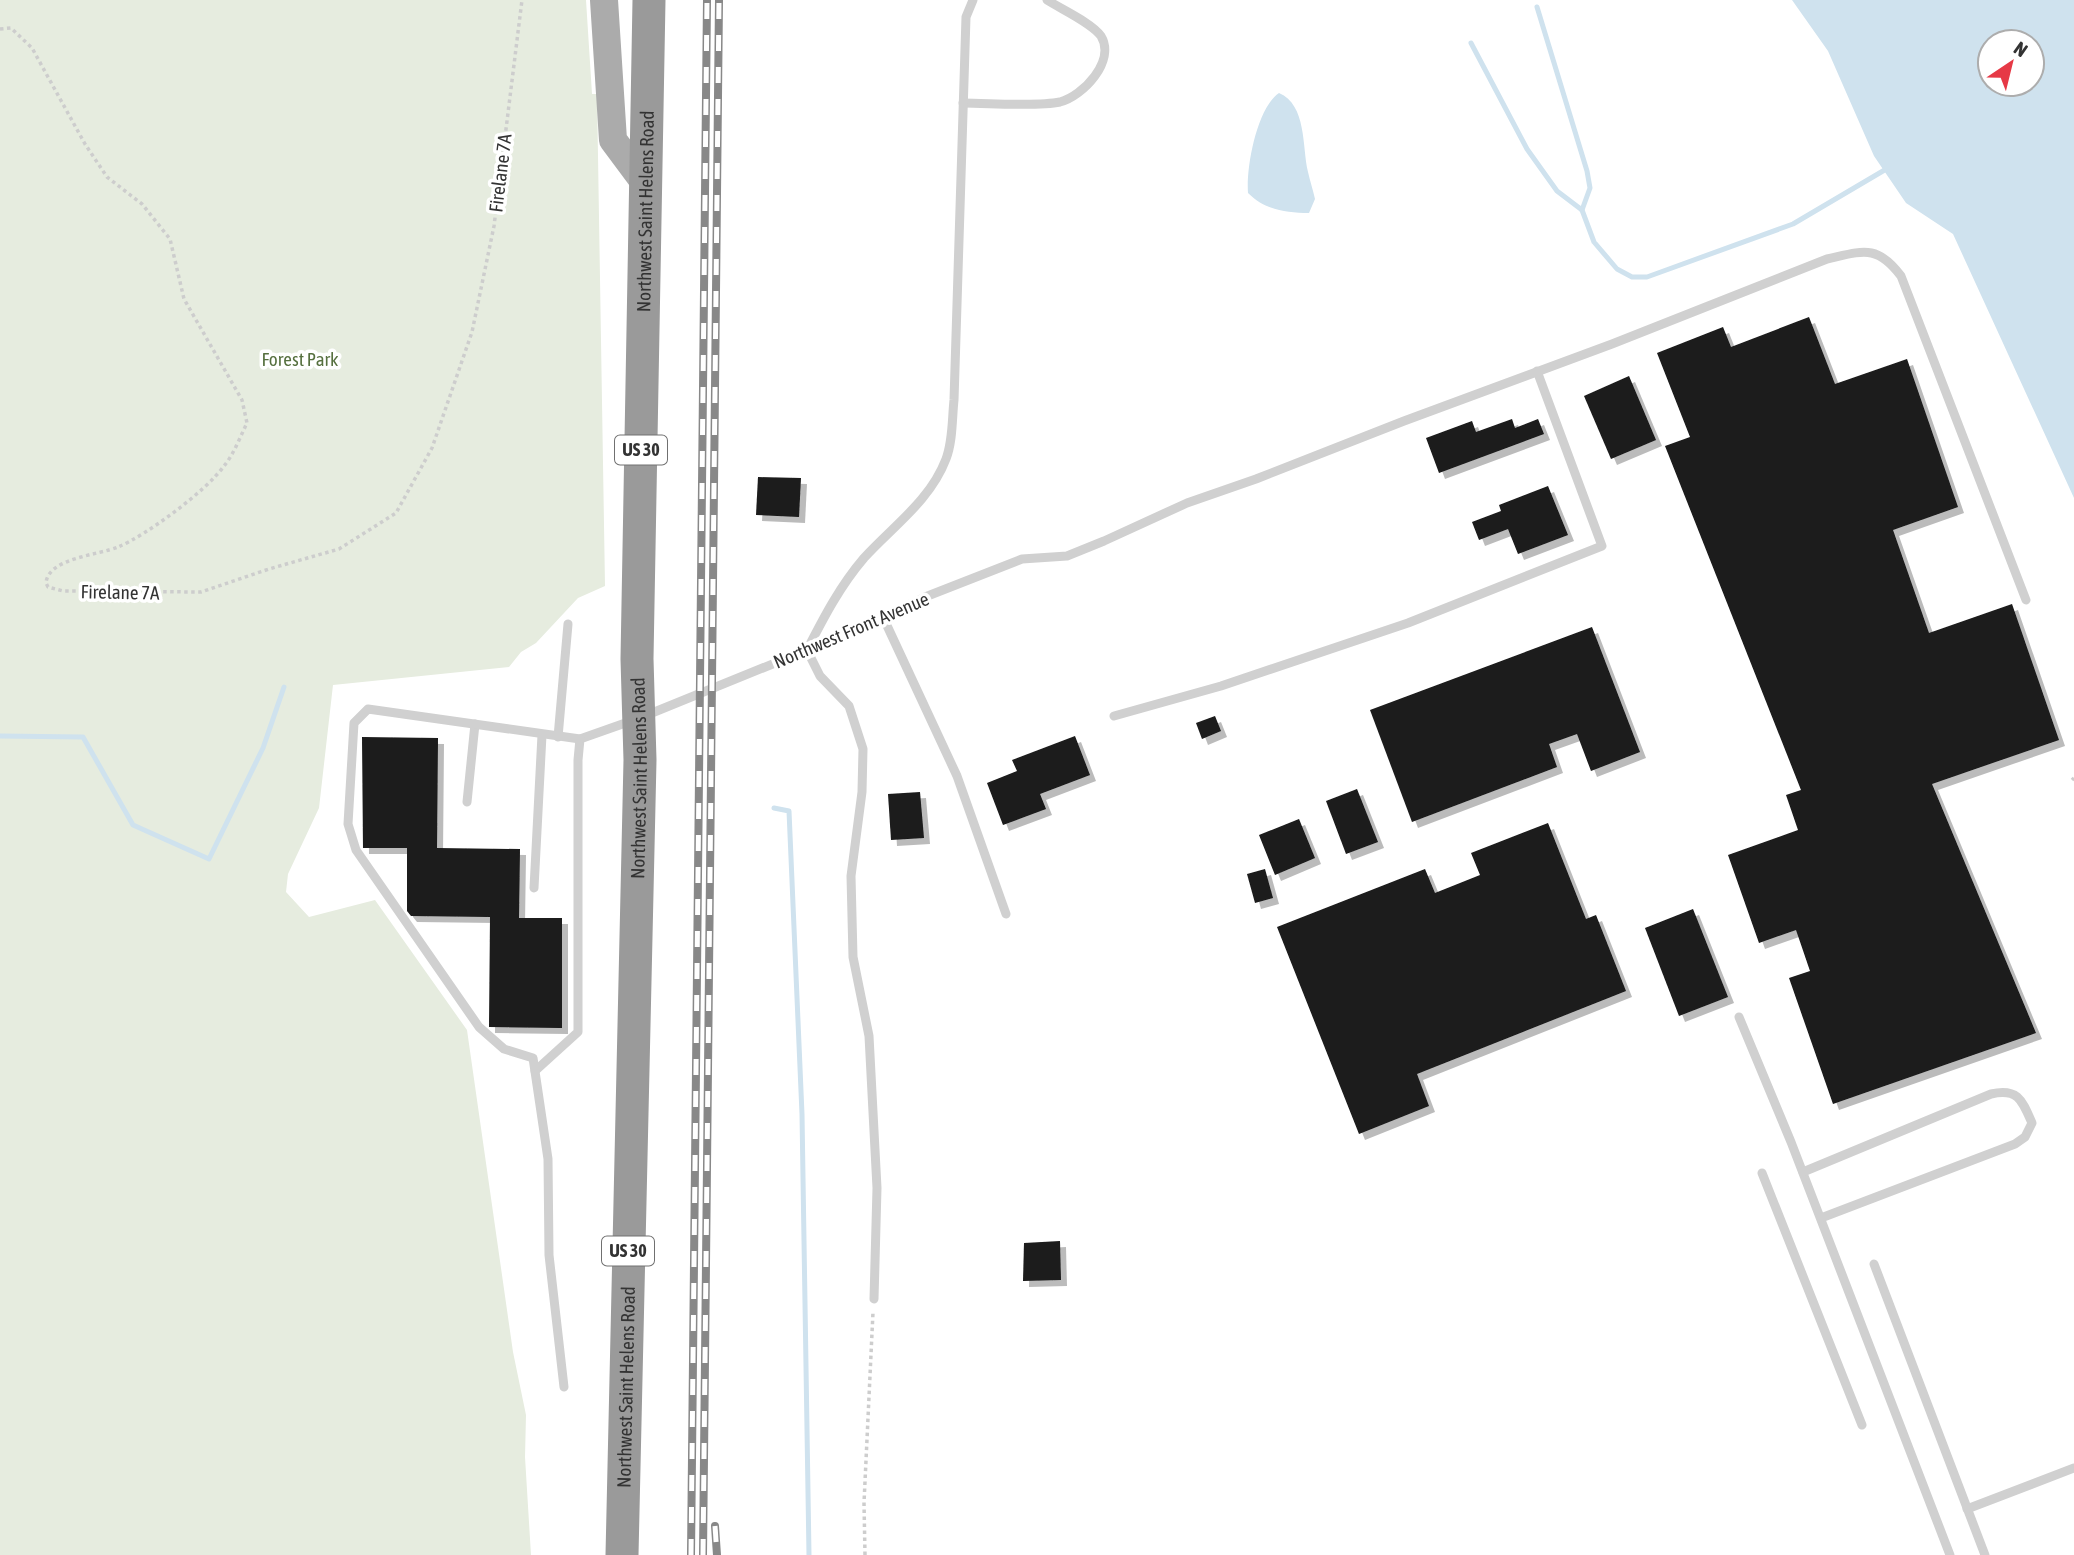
<svg xmlns="http://www.w3.org/2000/svg" width="2074" height="1555" font-family="'Asap Condensed',sans-serif">
<defs>
<filter id="shadow"><feDropShadow dx="6" dy="6" stdDeviation="0" flood-color="#0004"/></filter>
</defs>
<rect width="100%" height="100%" fill="#fff"/>
<polygon fill="#e6ecdf" points="0,0 586,0 592,94 597,94 605,586 578,598 536,643 521,652 509,667 333,685 319,808 288,874 286,892 309,917 375,900 467,1030 513,1352 526,1415 525,1457 531,1555 0,1555"/>
<g fill="#cfe2ee" fill-rule="evenodd">
<path d="M1792,0h282v498l-121,-264 -47,-31 -32,-47 -46,-105zM2032,42v42h-42v-42z"/>
<path d="M1279,93c28,12 23,54 29,79 2,9 5,18 7,27l-6,14c-23,0 -44,-3 -61,-20 -2,-26 9,-85 31,-100z"/>
</g>
<g fill="none" stroke-linecap="round" stroke-linejoin="round">
<g stroke="#cfe2ee" stroke-width="5">
<polyline points="1537,7 1587,171 1590,188 1582,210"/>
<polyline points="1471,43 1527,149 1557,191 1582,210 1594,242 1617,269 1632,277 1647,277 1793,224 1888,168"/>
<polyline points="0,736 83,737 133,825 209,859 263,748 284,687"/>
<polyline points="774,808 789,811 802,1114 809,1555"/>
</g>
</g>
<g fill="#1a1a1a" filter="url(#shadow)">
<polygon points="1809,317 1835,384 1907,359 1958,507 1893,530 1929,633 2012,604 2059,740 1932,784 2036,1033 1833,1104 1789,978 1810,971 1796,930 1759,943 1728,855 1798,830 1786,795 1801,790 1665,446 1690,437 1657,353 1723,327 1731,347"/>
<polygon points="1629,376 1656,440 1611,459 1584,396"/>
<polygon points="1512,419 1515,428 1538,419 1544,434 1439,473 1426,438 1472,421 1476,432"/>
<polygon points="758,477 801,478 799,517 756,515"/>
<polygon points="1548,486 1568,535 1518,554 1508,529 1479,540 1472,522 1501,511 1499,505"/>
<polygon points="1592,627 1640,752 1591,771 1577,734 1549,744 1557,767 1412,822 1370,710"/>
<polygon points="1215,716 1221,731 1202,739 1196,723"/>
<polygon points="1075,736 1090,775 1040,794 1046,809 1003,825 987,783 1017,771 1012,760"/>
<polygon points="362,737 438,738 437,848 520,849 519,918 562,918 562,1028 489,1027 490,917 411,916 407,911 407,848 363,848"/>
<polygon points="1357,789 1378,842 1346,854 1326,801"/>
<polygon points="920,792 924,838 891,840 888,794"/>
<polygon points="1299,819 1315,858 1275,875 1259,835"/>
<polygon points="1548,823 1586,919 1596,915 1626,991 1417,1074 1429,1106 1359,1134 1277,927 1425,869 1435,893 1480,875 1471,853"/>
<polygon points="1265,869 1273,898 1255,903 1247,874"/>
<polygon points="1693,909 1728,997 1679,1016 1645,928"/>
<polygon points="1060,1241 1061,1280 1023,1281 1024,1243"/>
</g>
<g fill="none" stroke-linecap="round" stroke-linejoin="round">
<g stroke="#cdcdcd" stroke-width="3.5" stroke-dasharray="3.5 3.5" stroke-linecap="butt">
<path d="M0,29l11,-1 21,20 53,96 22,33 35,27 28,35 14,60 58,101 5,23c-7,14 -13,31 -23,43 -18,25 -77,69 -106,81 -19,8 -70,11 -72,36l2,4 15,4 138,1 68,-23 70,-20 57,-36 36,-65 40,-116 22,-106 28,-226"/>
<polyline points="2072,780 2074,778"/>
<polyline points="865,1555 864,1503 873,1312"/>
</g>
<g stroke="#d0d0d0" stroke-width="9">
<path d="M963,103c26,0 74,4 97,-1 23,-6 56,-41 41,-66 -9,-13 -40,-27 -54,-36"/>
<polyline points="883,617 957,776 1006,914"/>
<path d="M647,715l160,-65 118,-53 97,-38 45,-3 37,-15 83,-38 69,-24 148,-58 208,-77 215,-85c36,-8 50,-15 74,17l125,324"/>
<polyline points="1114,716 1221,686 1408,623 1602,546 1537,371"/>
<polyline points="558,737 568,624"/>
<polyline points="467,802 475,724"/>
<polyline points="534,888 542,735"/>
<polyline points="1739,1017 1791,1142 1950,1555"/>
<polyline points="535,1071 578,1032 578,760 580,739 631,721"/>
<path d="M1803,1172l188,-78c27,-6 31,6 41,29l-7,14 -10,7 -194,74"/>
<polyline points="1762,1173 1862,1425"/>
<polyline points="1874,1264 1985,1555"/>
<path d="M874,1299l3,-111 -8,-152 -16,-79 -2,-81 11,-84 1,-43 -14,-43 -29,-30 -13,-26c17,-33 33,-64 57,-92 29,-32 66,-57 82,-99 7,-18 6,-41 8,-59l12,-383 7,-17"/>
<polyline points="564,1387 549,1255 548,1159 533,1058 504,1049 479,1027 356,850 348,824 354,723 368,709 580,739"/>
<polyline points="1967,1509 2074,1468"/>
</g>
<polyline stroke="#ababab" stroke-width="28" points="604,0 613,140 645,183"/>
<path stroke="#9a9a9a" stroke-width="33" id="s1" d="M622,1555l18,-795 -3,-101 12,-659"/>
<defs>
<g id="rail">
<polyline points="715,1526 717,1555"/>
<polyline points="691,1555 707,0"/>
<polyline points="703,1555 719,0"/>
</g>
</defs>
<use href="#rail" stroke="#888" stroke-width="8"/>
<use href="#rail" stroke="#fff" stroke-width="5" stroke-dasharray="16" stroke-linecap="butt"/>
</g>
<g text-anchor="middle" stroke-width="7" stroke-linejoin="round" paint-order="stroke">
<g fill="#fff" stroke="#707070" stroke-width="2">
<rect x="615" y="435.5" width="52" height="29" rx="5"/>
<rect x="602" y="1236.5" width="52" height="29" rx="5"/>
</g>
<g font-size="18" font-weight="bold" fill="#333">
<text x="641" y="456">US 30</text>
<text x="628" y="1257">US 30</text>
</g>
<g font-size="19" fill="#333" stroke="#fff">
<text transform="translate(500 173) rotate(-83)" y="7">Firelane 7A</text>
<text dy="7" stroke="none"><textPath href="#s1" startOffset="1344">Northwest Saint Helens Road</textPath></text>
<text transform="translate(120 592) rotate(1)" y="7">Firelane 7A</text>
<text transform="translate(851 630) rotate(-23)" y="7">Northwest Front Avenue</text>
<text dy="7" stroke="none"><textPath href="#s1" startOffset="777">Northwest Saint Helens Road</textPath></text>
<text dy="7" stroke="none"><textPath href="#s1" startOffset="168">Northwest Saint Helens Road</textPath></text>
</g>
<g font-size="19" fill="#56703f" stroke="#fff">
<text x="300" y="366">Forest Park</text>
</g>
</g>
<g transform="translate(2011 63) rotate(35)"><circle r="33" fill="#ffffff" stroke="#adadad" stroke-width="2"/>
<path d="M0-5L12 26L0 18L-12 26Z" fill="#e63946"/>
<text y="-10" font-size="19" font-weight="bold" text-anchor="middle" fill="#333333">N</text>
</g>
</svg>
